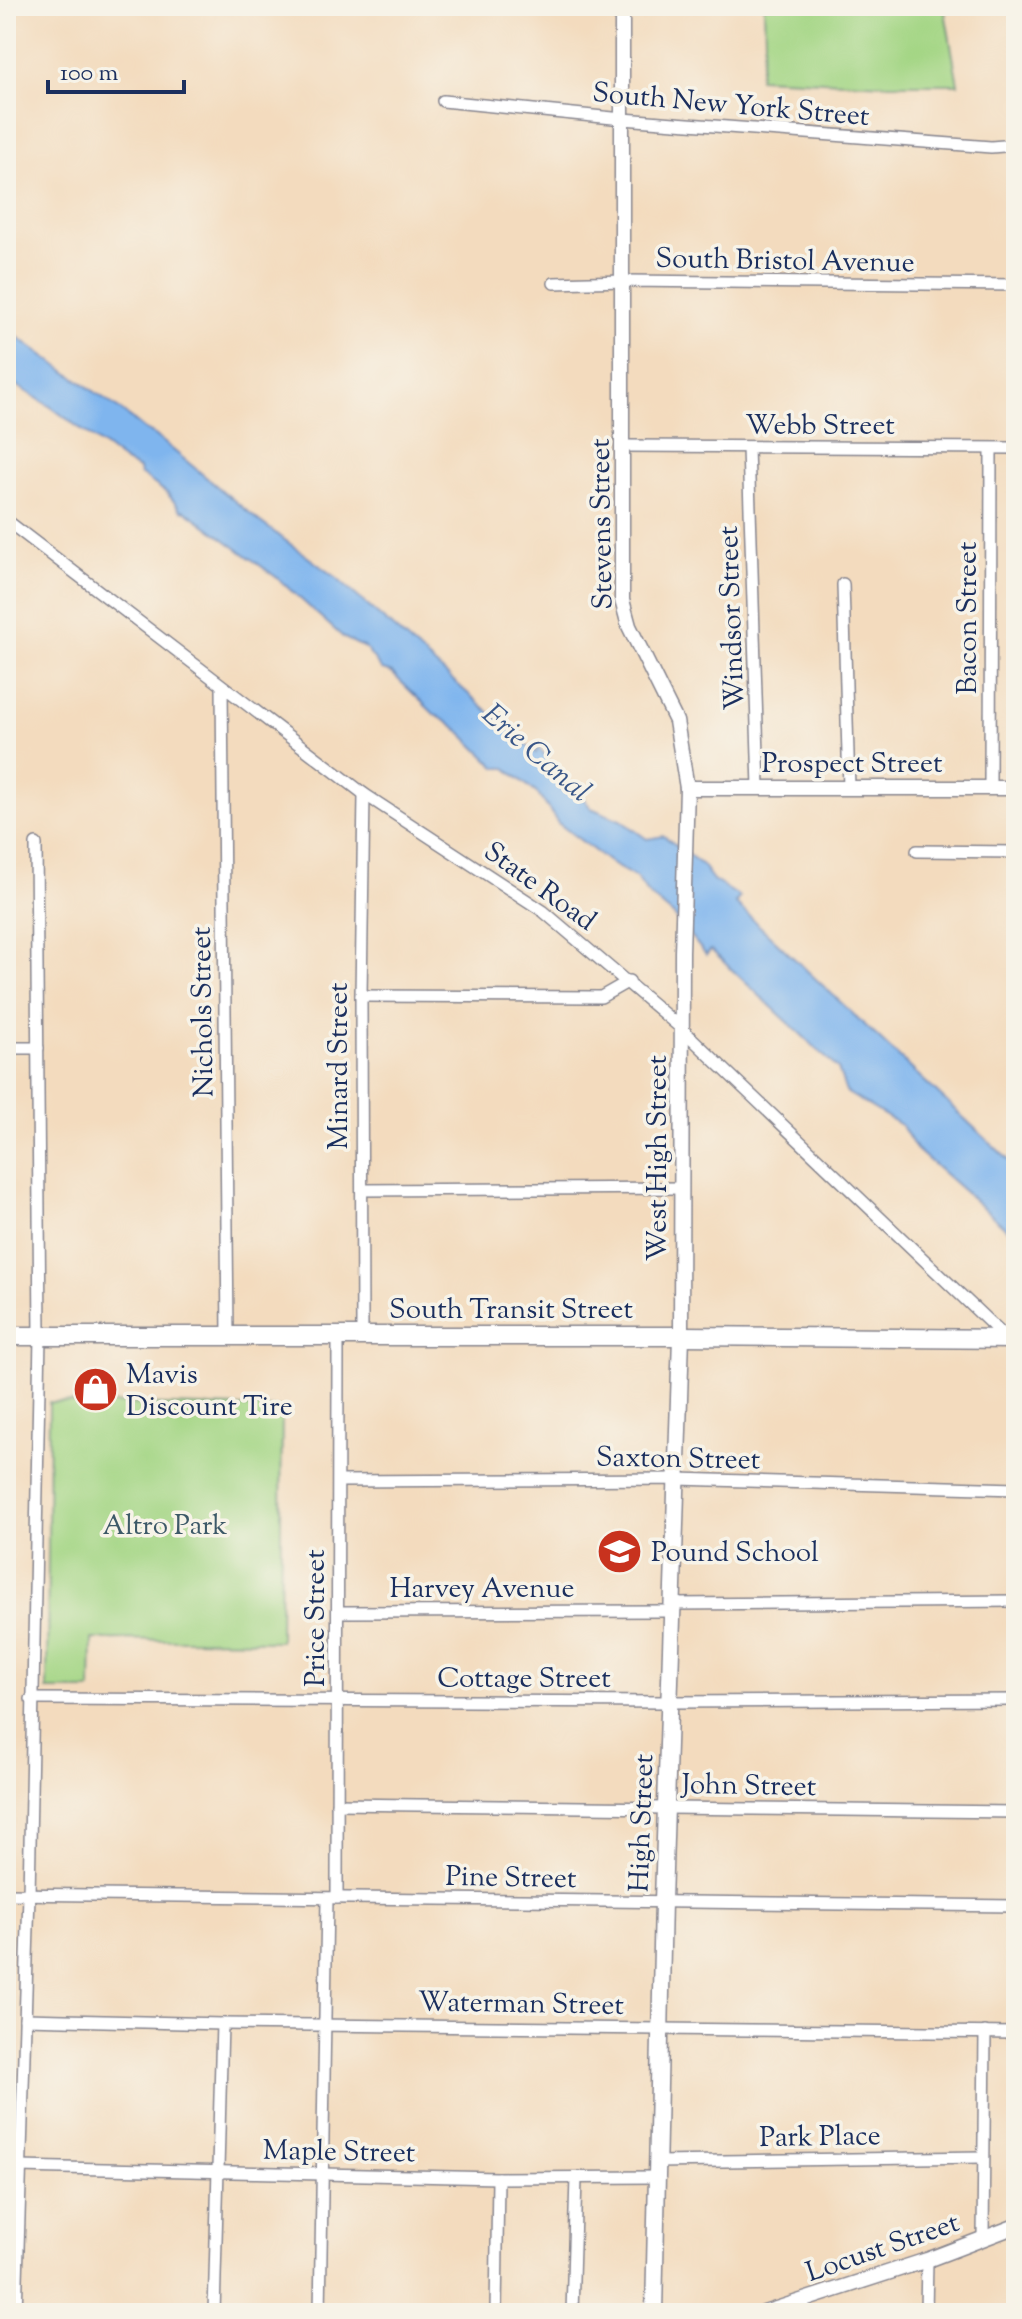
<svg xmlns="http://www.w3.org/2000/svg" width="1022" height="2319" font-family="'Sorts Mill Goudy',serif">
<rect width="100%" height="100%" fill="#f7f3e8"/>
<filter id="ink" filterUnits="userSpaceOnUse"><feTurbulence type="fractalNoise" baseFrequency=".0125" numOctaves="2"/><feDisplacementMap in="SourceGraphic" scale="16" xChannelSelector="R" yChannelSelector="G"/><feConvolveMatrix kernelMatrix="1 2 1 2 8 2 1 2 1" color-interpolation-filters="sRGB"/></filter>
<filter id="wash" filterUnits="userSpaceOnUse"><feTurbulence type="fractalNoise" baseFrequency=".006" numOctaves="4" result="noise"/><feDisplacementMap in="SourceGraphic" scale="32" xChannelSelector="R" yChannelSelector="G"/><feGaussianBlur stdDeviation="1.8" result="paint"/><feColorMatrix in="noise" values="0 0 0 0 0 0 0 0 0 0 0 0 0 0 0 0 0 1.4 0 .05"/><feComposite in="paint" operator="in"/></filter>
<g filter="url(#wash)">
<rect width="100%" height="100%" fill="#f3dbbe"/>
<g fill="#a4d685" stroke="#608272" stroke-width="2">
<polygon points="764,6 944,6 958,84 887,84 759,78 765,41"/>
<polygon points="49,1402 282,1408 280,1641 92,1639 91,1690 47,1690"/>
</g>
<polygon fill="#7fb5ee" stroke="#4d72a6" stroke-width="2" points="6,329 122,411 145,430 155,435 259,521 335,577 536,753 538,747 556,768 560,779 571,783 591,808 620,820 647,839 664,836 702,865 713,880 740,897 735,903 1016,1167 1016,1237 916,1149 902,1126 846,1092 838,1069 711,950 706,955 674,916 648,894 637,878 613,865 558,823 539,795 506,768 497,768 454,726 434,714 392,673 382,670 365,648 344,638 276,577 186,511 181,510 167,493 140,474 139,469 125,462 51,407 6,379"/>
</g>
<g filter="url(#ink)">
<g fill="none" stroke-linecap="round" stroke-linejoin="round">
<defs>
<g id="minor">
<polyline points="443,101 623,119 991,147 1016,145"/>
<polyline points="554,283 624,281 1016,285"/>
<polyline points="623,446 1016,448"/>
<polyline points="748,448 759,787"/>
<polyline points="6,520 364,794 543,911 682,1029 1007,1339"/>
<polyline points="843,584 849,788"/>
<polyline points="222,687 228,1337"/>
<polyline points="990,787 991,449"/>
<polyline points="917,851 1016,852"/>
<polyline points="361,996 601,997 629,981"/>
<polyline points="6,1048 38,1048"/>
<polyline points="362,1190 682,1188"/>
<polyline points="362,1337 361,996 364,794"/>
<polyline points="339,1481 677,1479 1016,1489"/>
<polyline points="673,1604 1016,1601"/>
<polyline points="339,1612 673,1611"/>
<polyline points="31,1699 670,1702 1016,1700"/>
<polyline points="337,1804 1016,1812"/>
<polyline points="6,1894 1016,1906"/>
<polyline points="337,1898 338,1337"/>
<polyline points="25,2019 222,2024 1016,2033"/>
<polyline points="657,2162 983,2157"/>
<polyline points="19,2167 498,2178 658,2177"/>
<polyline points="983,2238 985,2032"/>
<polyline points="16,2313 29,1895 40,1336 36,844"/>
<polyline points="214,2313 222,2024"/>
<polyline points="320,2313 327,1899"/>
<polyline points="496,2313 498,2178"/>
<polyline points="572,2313 576,2178"/>
<polyline points="926,2313 927,2260"/>
</g>
<g id="tertiary">
<polyline points="622,6 622,600 629,626 676,721 687,788 682,952 681,1336"/>
<polyline points="687,788 1016,788"/>
<polyline points="764,2313 927,2260 1016,2226"/>
</g>
<polyline id="secondary" points="654,2313 663,1901 681,1336"/>
<polyline id="trunk" points="6,1336 681,1336 1016,1339"/>
</defs>
<use href="#minor" stroke="#87858e" stroke-width="14"/>
<use href="#tertiary" stroke="#87858e" stroke-width="17"/>
<use href="#secondary" stroke="#87858e" stroke-width="19"/>
<use href="#trunk" stroke="#87858e" stroke-width="21"/>
<use href="#minor" stroke="#fff" stroke-width="11"/>
<use href="#tertiary" stroke="#fff" stroke-width="14"/>
<use href="#secondary" stroke="#fff" stroke-width="16"/>
<use href="#trunk" stroke="#fff" stroke-width="18"/>
</g>
</g>
<defs>
<symbol id="shop-disc" viewBox="-11 -11 22 22"><circle r="9.5" fill="#c8321e" stroke="#f7f3e8"/><path d="M-5-2.5h2.3a2.7 3.5 0 0 1 5.4 0H5L5.5 6h-11ZM-1.5-2.5h3a1.5 2.3 0 0 0-3 0Z" fill="#fff"/></symbol>
<symbol id="school-disc" viewBox="-11 -11 22 22"><circle r="9.5" fill="#c8321e" stroke="#f7f3e8"/><path d="M0-5L7-2L0 1L-7-2ZM-4 1L0 2.5L4 1V4Q0 6-4 4Z" fill="#fff"/></symbol>
</defs>
<g fill-rule="evenodd">
<use href="#shop-disc" x="70" y="1364" width="51" height="51"/>
<use href="#school-disc" x="594" y="1526" width="51" height="51"/>
</g>
<g text-anchor="middle" stroke-width="7" stroke-linejoin="round" paint-order="stroke">
<g font-size="28" fill="#1b2f5e" stroke="#f7f3e8">
<text transform="translate(731 103) rotate(5)" y="10">South New York Street</text>
<text transform="translate(785 259) rotate(1)" y="10">South Bristol Avenue</text>
<text x="820" y="434">Webb Street</text>
<text transform="translate(600 524) rotate(-91)" y="10">Stevens Street</text>
<text transform="translate(730 618) rotate(-92)" y="10">Windsor Street</text>
<text transform="translate(966 618) rotate(-90)" y="10">Bacon Street</text>
<text x="852" y="772">Prospect Street</text>
<text transform="translate(541 885) rotate(36)" y="10">State Road</text>
<text transform="translate(201 1012) rotate(-91)" y="10">Nichols Street</text>
<text transform="translate(337 1066) rotate(-90)" y="10">Minard Street</text>
<text transform="translate(656 1158) rotate(-90)" y="10">West High Street</text>
<text x="511" y="1318">South Transit Street</text>
<text transform="translate(678 1457) rotate(1)" y="10">Saxton Street</text>
<text x="482" y="1597">Harvey Avenue</text>
<text transform="translate(314 1618) rotate(-90)" y="10">Price Street</text>
<text x="524" y="1687">Cottage Street</text>
<text transform="translate(749 1784) rotate(1)" y="10">John Street</text>
<text transform="translate(640 1823) rotate(-88)" y="10">High Street</text>
<text transform="translate(511 1876) rotate(1)" y="10">Pine Street</text>
<text transform="translate(521 2002) rotate(1)" y="10">Waterman Street</text>
<text transform="translate(820 2135) rotate(-1)" y="10">Park Place</text>
<text transform="translate(339 2150) rotate(1)" y="10">Maple Street</text>
<text transform="translate(882 2246) rotate(-19)" y="10">Locust Street</text>
</g>
<g font-size="28" fill="#1b2f5e" stroke="#f7f3e8" text-anchor="start">
<text x="126" y="1383">Mavis<tspan x="126" dy="32">Discount Tire</tspan></text>
<text x="651" y="1561">Pound School</text>
</g>
<g font-size="28" fill="#3d5968" stroke="#f7f3e8">
<text x="165" y="1534">Altro Park</text>
</g>
<g font-size="30" font-style="italic" fill="#395789" stroke="#f7f3e8">
<text transform="translate(537 752) rotate(41)" y="10">Erie Canal</text>
</g>
</g>
<rect width="1022" height="2319" fill="none" stroke="#f7f3e8" stroke-width="32"/>
<path d="M48 80v12h136v-12" fill="none" stroke="#1b2f5e" stroke-width="4"/>
<text x="60" y="80" font-size="24" fill="#1b2f5e" stroke="#f7f3e8" stroke-width="6" paint-order="stroke">100 m</text>
</svg>
